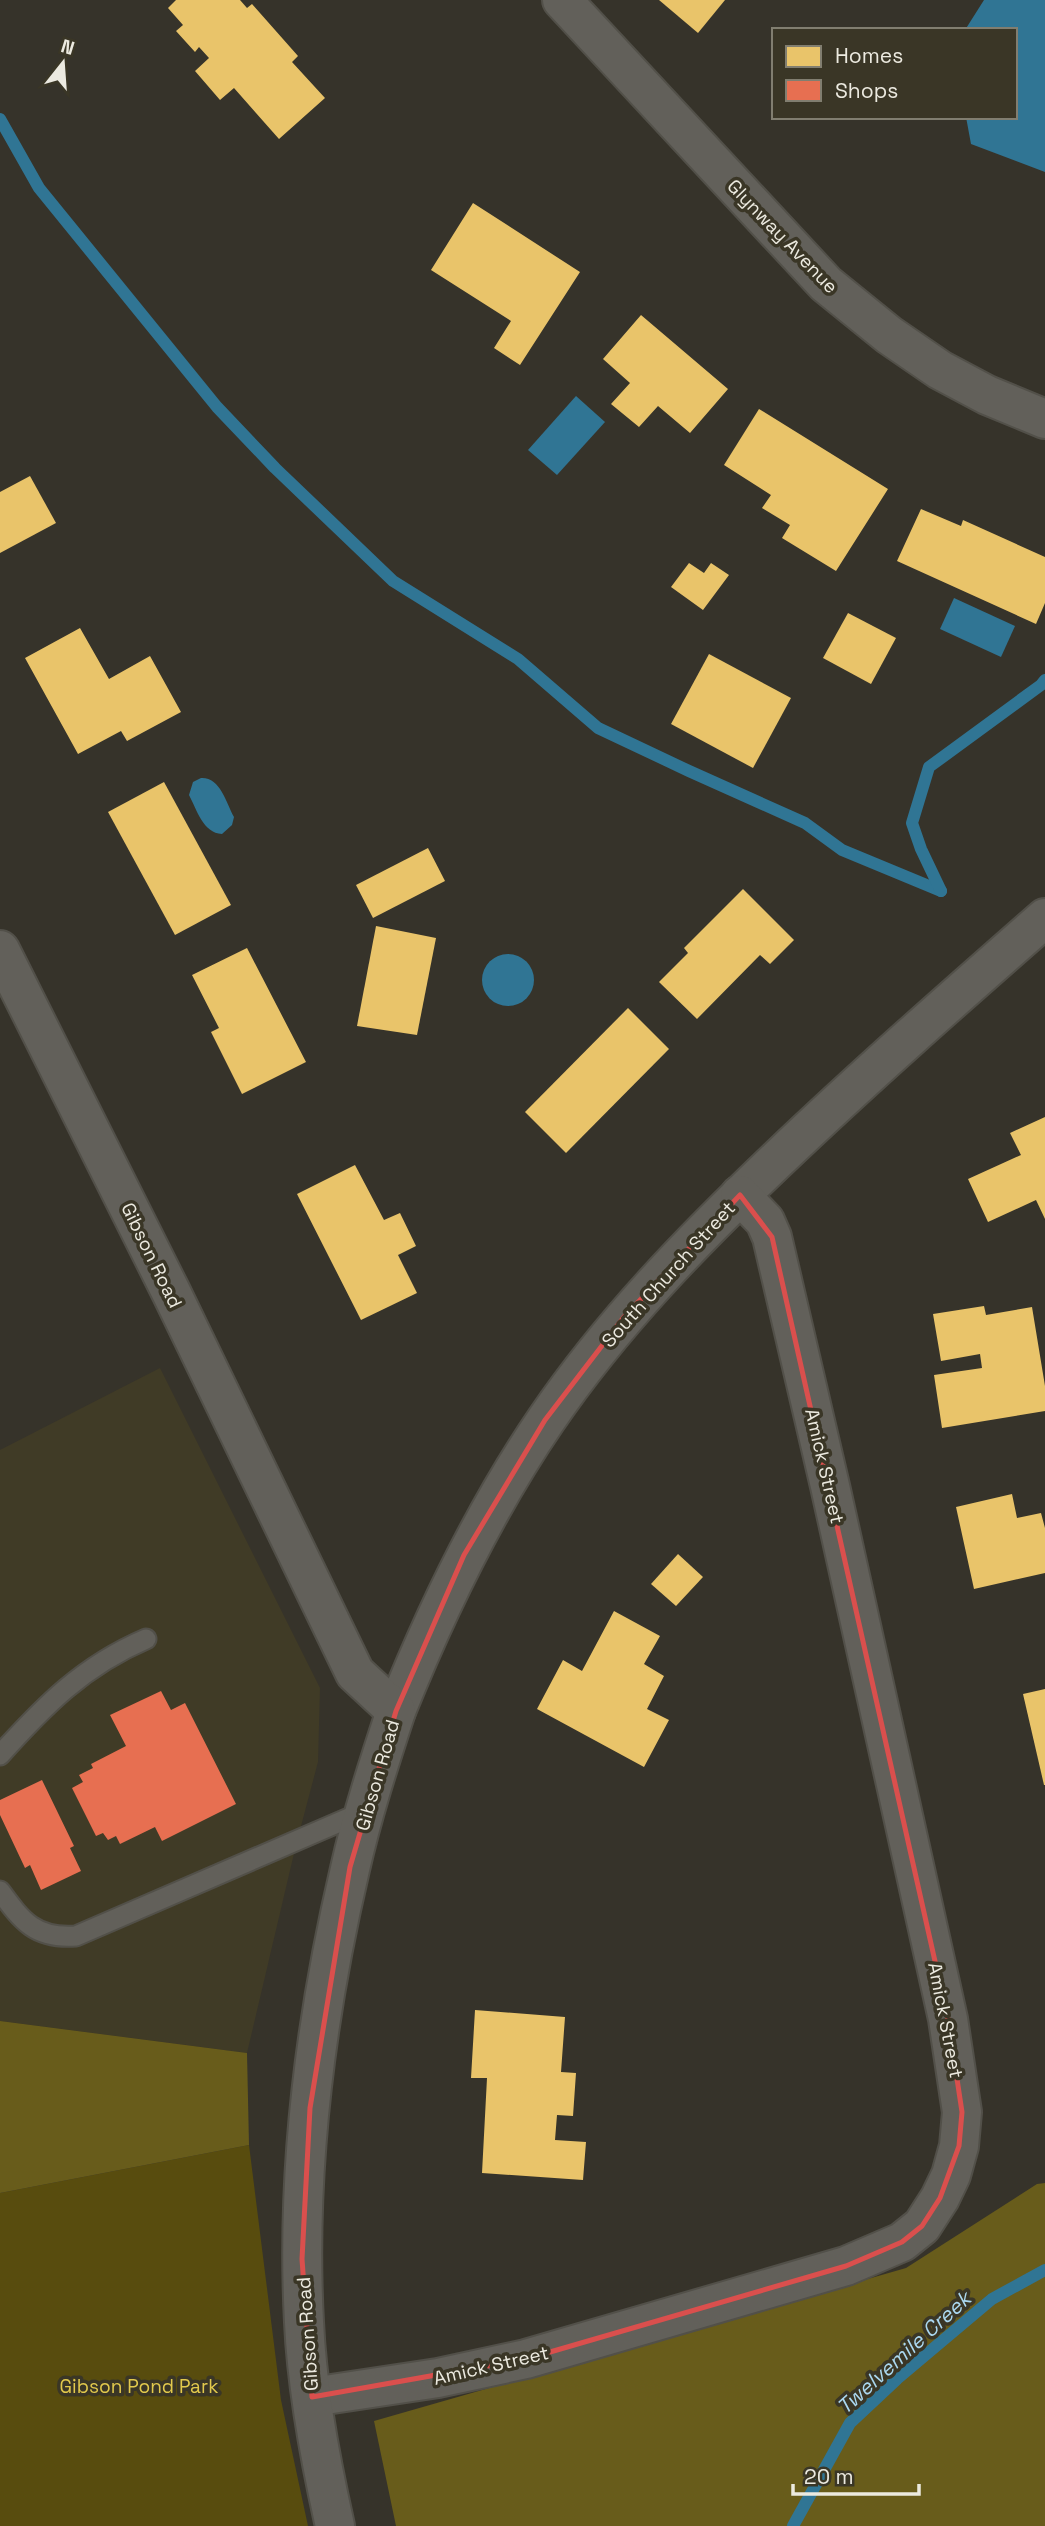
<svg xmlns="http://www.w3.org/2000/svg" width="1045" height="2526" font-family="'Space Grotesk',sans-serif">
<rect width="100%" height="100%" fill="#36332a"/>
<polygon fill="#403b26" points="160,1368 320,1688 318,1762 296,1845 247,2053 0,2021 0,1450"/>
<polygon fill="#584c0e" points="249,2145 281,2400 308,2526 0,2526 0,2193"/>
<g fill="#685c1b">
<polygon points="0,2021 247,2053 249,2145 0,2193"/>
<polygon points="1045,2183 1045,2526 396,2526 374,2421 906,2268 1037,2184"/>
</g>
<g fill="#307594">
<polygon points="984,0 1045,0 1045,172 971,144 966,117 1015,117 1015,30 965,30"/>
<polygon points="576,396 605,422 557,475 528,450"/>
<polygon points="954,598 1015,626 1001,657 940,629"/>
<path d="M201,778c19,-1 25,24 33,39l-2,8 -10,9c-19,-1 -25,-24 -33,-39l4,-13z"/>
<circle cx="508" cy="980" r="26"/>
</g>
<g fill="#e9c46a">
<polygon points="176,0 240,0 247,8 252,4 298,56 292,62 325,98 279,139 234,88 220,100 195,71 209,58 199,47 195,52 176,31 183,25 168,8"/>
<polygon points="659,0 725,0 698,33"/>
<polygon points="473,203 580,272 520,365 494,348 511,321 431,270"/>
<polygon points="641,315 728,389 690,433 658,406 639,427 611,404 630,383 603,359"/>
<polygon points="759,409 888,489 836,571 782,538 790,525 762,508 771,495 724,465"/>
<polygon points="30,476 56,523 0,553 0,492"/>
<polygon points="921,509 961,526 963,520 1045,557 1045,603 1036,624 897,561"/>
<polygon points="689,563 704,573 711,563 729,575 703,610 671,587"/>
<polygon points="848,613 896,638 871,684 823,658"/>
<polygon points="80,628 109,679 150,656 181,712 127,741 121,731 78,754 25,658"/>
<polygon points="709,654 791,698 753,768 671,724"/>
<polygon points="164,782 231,905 175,935 108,812"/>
<polygon points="428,848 445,881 373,918 356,885"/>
<polygon points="743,889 794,940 770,964 760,955 697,1019 659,982 688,953 684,948"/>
<polygon points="376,926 436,938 417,1035 357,1026"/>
<polygon points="247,948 306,1062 242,1094 211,1032 219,1028 192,975"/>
<polygon points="628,1008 669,1049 566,1153 525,1112"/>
<polygon points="1045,1117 1045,1219 1036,1200 988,1222 968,1179 1021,1155 1010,1133"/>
<polygon points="355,1165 384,1220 400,1213 416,1246 398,1255 417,1293 361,1320 297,1194"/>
<polygon points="984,1306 986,1315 1032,1307 1045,1386 1045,1411 942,1428 934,1375 982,1368 980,1354 941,1361 933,1314"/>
<polygon points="1012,1494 1017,1518 1041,1513 1045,1528 1045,1573 974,1589 956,1507"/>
<polygon points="678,1554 703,1577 676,1606 651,1584"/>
<polygon points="614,1611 660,1636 644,1664 664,1676 647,1709 669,1720 644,1767 537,1709 563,1660 582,1671"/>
<polygon points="1045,1689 1045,1785 1044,1785 1023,1694"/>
<polygon points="475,2010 565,2017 561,2072 576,2073 573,2116 557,2115 555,2140 586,2142 583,2180 482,2173 487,2078 471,2078"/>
</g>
<g fill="#e76f51">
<polygon points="161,1691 171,1710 185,1703 236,1804 162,1841 155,1827 120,1844 116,1836 108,1840 103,1833 96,1836 72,1788 83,1782 79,1775 93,1768 91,1764 126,1746 110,1715"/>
<polygon points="42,1780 74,1846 70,1848 81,1871 41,1890 30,1865 25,1868 0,1815 0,1800"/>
</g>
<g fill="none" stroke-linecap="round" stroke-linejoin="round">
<g stroke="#307594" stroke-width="12">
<polyline points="0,119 39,188 217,407 275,468 393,581 518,659 598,728 689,771 805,823 842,850 941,891"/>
<polyline points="941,891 921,849 912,823 929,767 1041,685 1045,680"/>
<polyline points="793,2526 850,2423 897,2379 992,2299 1045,2270"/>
</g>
<defs>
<g id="service">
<path d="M0,1755c44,-49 83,-89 146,-116"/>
<path d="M0,1891c22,30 35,48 76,45l289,-125"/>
</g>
<g id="minor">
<polyline points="562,0 826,284 889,335 940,370 987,395 1045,419"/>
<path d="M396,1711c41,-102 88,-200 150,-291 66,-97 148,-181 232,-261 87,-83 177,-162 267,-241"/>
<polyline points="312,2397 438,2378 526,2359 846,2266 902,2242 922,2226 940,2198 951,2175 959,2146 962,2112 948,2019 830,1486 772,1237 765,1221 740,1195"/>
</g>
<path id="tertiary" d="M0,950l171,342 184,381 41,38c-17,52 -34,104 -46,158 -34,146 -54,302 -46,453 3,68 16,137 31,204"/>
</defs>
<use href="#service" stroke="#525049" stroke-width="23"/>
<use href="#minor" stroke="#525049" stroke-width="42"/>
<use href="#tertiary" stroke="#525049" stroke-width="42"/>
<use href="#service" stroke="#62605a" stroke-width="19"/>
<use href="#minor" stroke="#62605a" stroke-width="38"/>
<use href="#tertiary" stroke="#62605a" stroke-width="38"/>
</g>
<path fill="none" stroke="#da4f4d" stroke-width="5" stroke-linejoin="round" d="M740,1195l32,42 176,782 14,93 -3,34 -19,52 -18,28 -20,16 -56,24 -320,93 -214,38 -10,-138 8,-151 40,-241 46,-156 68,-156 81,-135 79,-103z"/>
<g text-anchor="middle" stroke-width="7" stroke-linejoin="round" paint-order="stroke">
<g font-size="19" fill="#eceae0" stroke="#3a3626">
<text transform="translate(783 236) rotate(46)" y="7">Glynway Avenue</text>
<text transform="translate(152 1255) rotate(64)" y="7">Gibson Road</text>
<text transform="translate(668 1274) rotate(-48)" y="7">South Church Street</text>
<text transform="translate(825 1466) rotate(77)" y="7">Amick Street</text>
<text transform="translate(377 1775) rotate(-74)" y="7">Gibson Road</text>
<text transform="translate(946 2020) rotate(79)" y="7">Amick Street</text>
<text transform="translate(307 2334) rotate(-94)" y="7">Gibson Road</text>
<text transform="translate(491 2365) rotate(-13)" y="7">Amick Street</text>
</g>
<g font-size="19" fill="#e2c94c" stroke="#3a3626">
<text x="139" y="2393">Gibson Pond Park</text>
</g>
<g font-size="21" font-style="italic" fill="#abd8f0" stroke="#3a3626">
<text transform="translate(904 2353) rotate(-42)" y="7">Twelvemile Creek</text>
</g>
</g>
<rect x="772" y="28" width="245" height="91" fill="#3a3626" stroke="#817e70" stroke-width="2"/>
<rect x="786" y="46" width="35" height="21" fill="#e9c46a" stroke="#817e70" stroke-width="2"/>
<text x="835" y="63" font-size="21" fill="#eceae0">Homes</text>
<rect x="786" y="80" width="35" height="21" fill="#e76f51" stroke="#817e70" stroke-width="2"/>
<text x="835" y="98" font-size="21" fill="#eceae0">Shops</text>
<g transform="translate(63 63) rotate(17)" stroke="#3a3626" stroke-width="5" paint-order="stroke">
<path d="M0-5L12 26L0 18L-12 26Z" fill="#eceae0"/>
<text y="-10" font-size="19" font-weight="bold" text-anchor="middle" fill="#eceae0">N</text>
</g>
<path d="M793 2484v10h126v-10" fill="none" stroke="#eceae0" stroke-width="3.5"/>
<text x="804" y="2484" font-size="21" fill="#eceae0" stroke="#3a3626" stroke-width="5" paint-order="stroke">20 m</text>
</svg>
